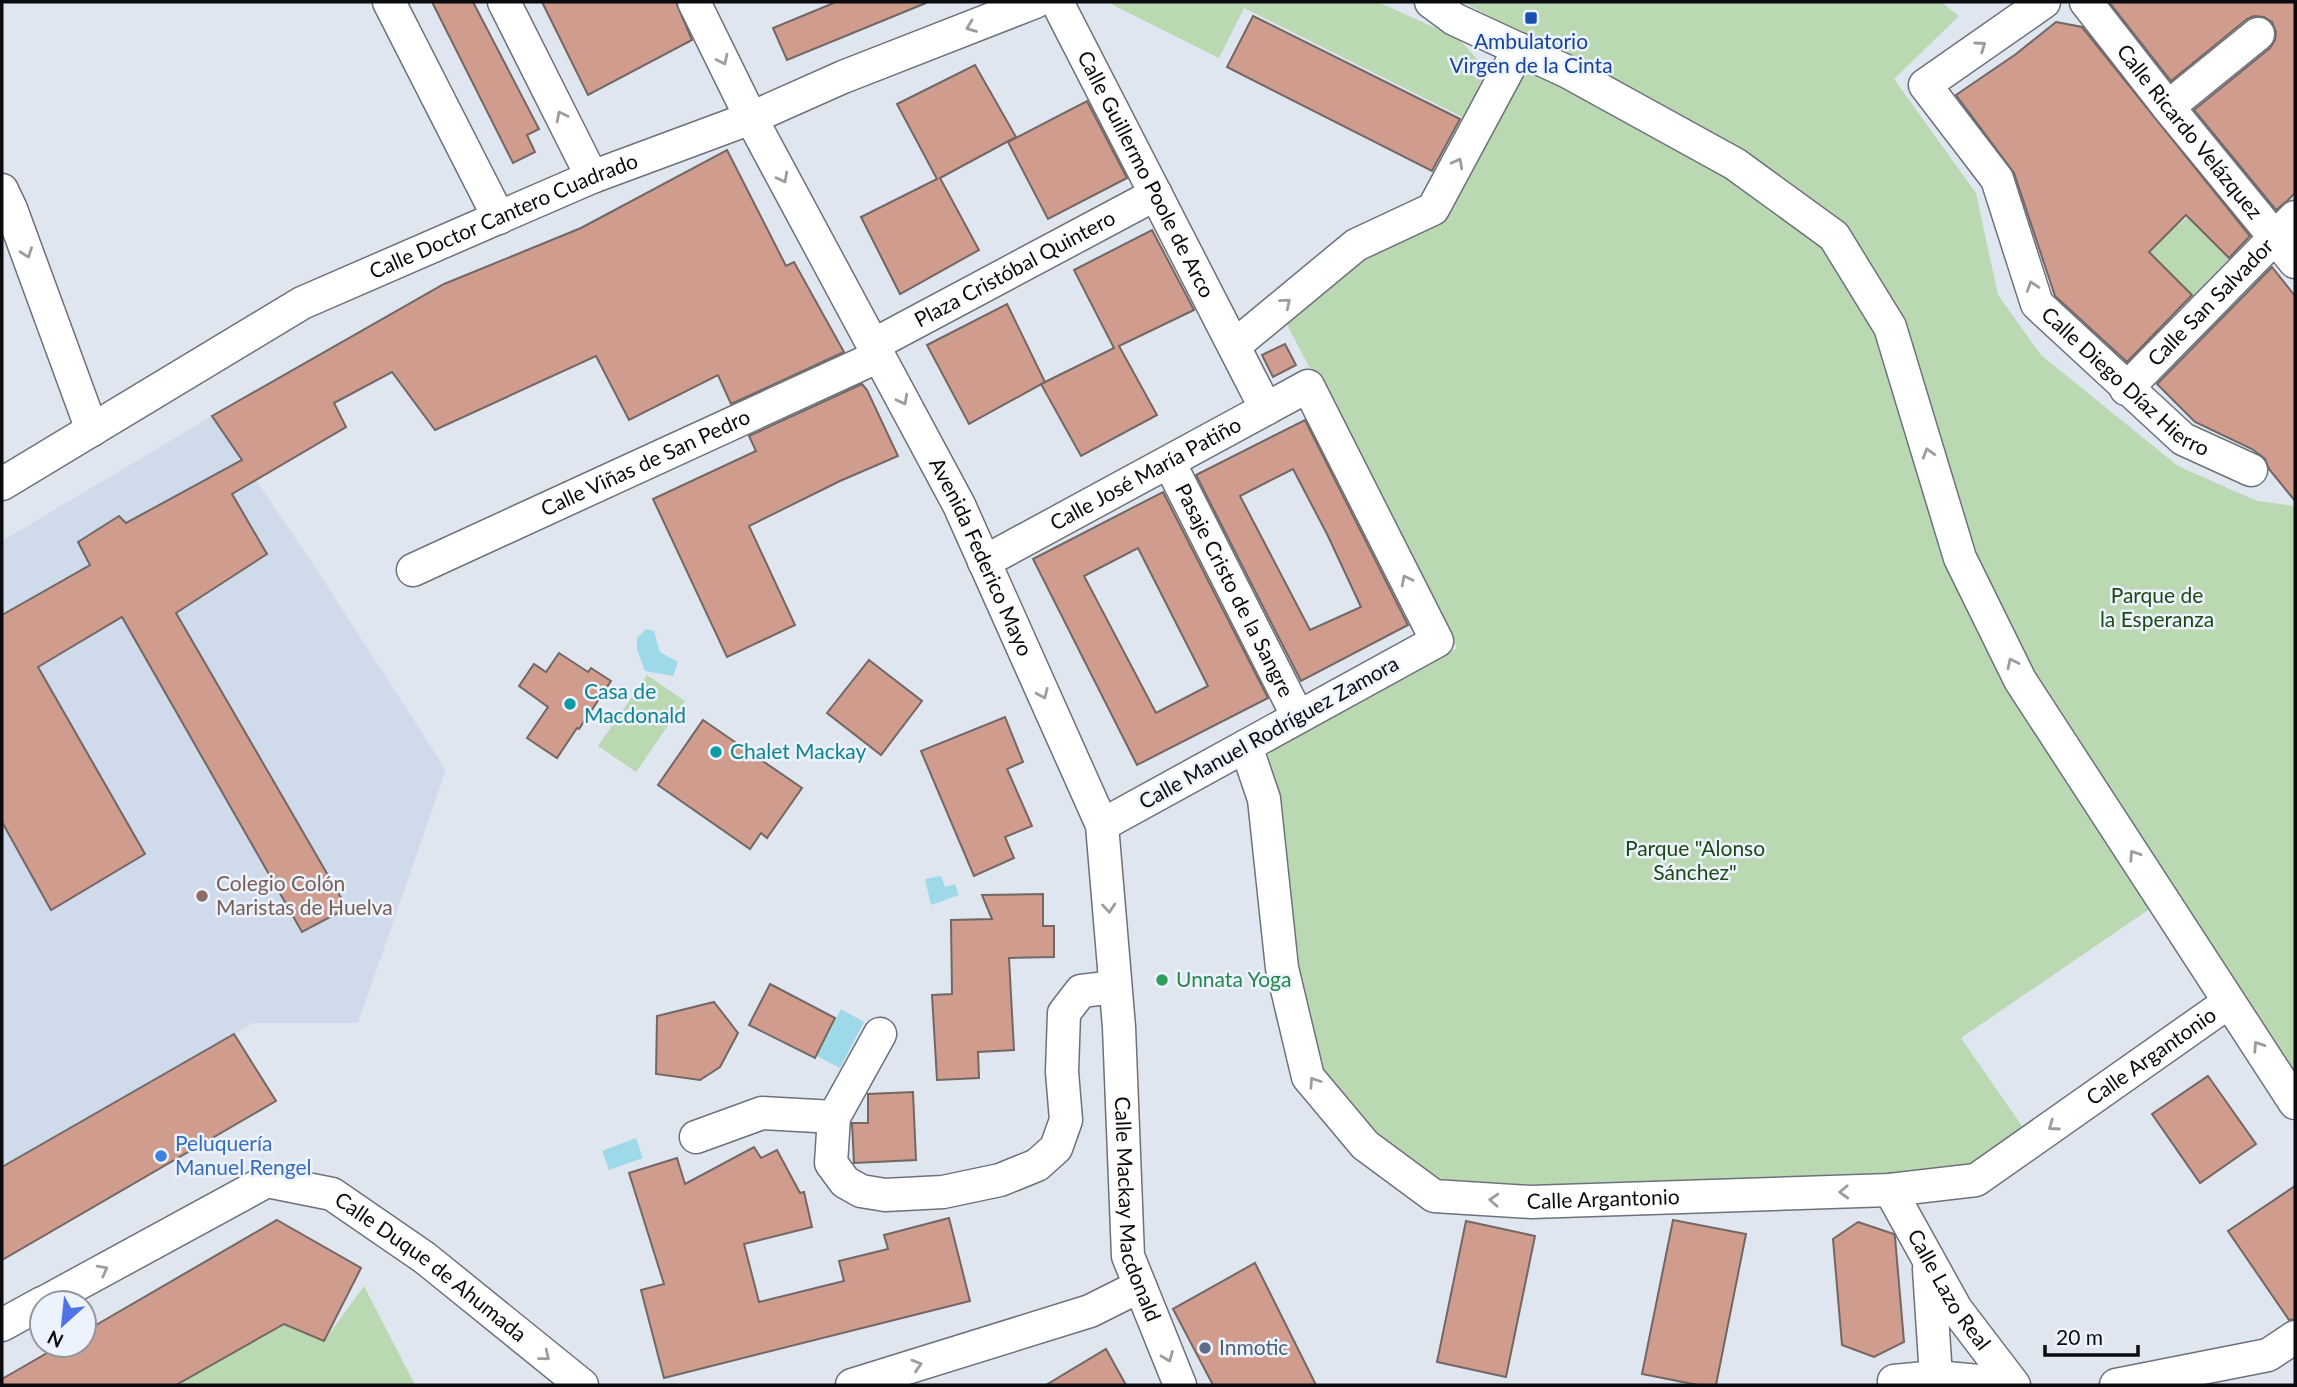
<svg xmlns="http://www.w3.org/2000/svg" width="2297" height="1387" font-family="Lato,sans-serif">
<rect width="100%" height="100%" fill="#e0e6f0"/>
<polygon fill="#cfdaea" points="212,416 311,561 446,770 358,1023 253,1023 2,1167 2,541"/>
<g fill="#bad9b3">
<polygon points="1107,2 1378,2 1458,38 1487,70 1464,118 1244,8 1219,58"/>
<polygon points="1463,2 1941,2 1959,16 1894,79 1976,193 1998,295 2041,355 2178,466 2257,501 2295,506 2295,1074 2036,678 1973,551 1903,318 1731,144"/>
<polygon points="1525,64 1725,173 1826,247 1878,334 1946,560 2006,688 2151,908 1961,1038 2024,1129 1974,1169 1898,1176 1552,1186 1437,1179 1373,1134 1321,1069 1293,948 1268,752 1457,648 1284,319 1358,260 1446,215"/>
<polygon points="2148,217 2166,235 2188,217 2230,258 2193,296 2130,234"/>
<polygon points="647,675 685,701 636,772 598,746"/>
<polygon points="364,1286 415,1385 176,1385 284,1324 324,1341"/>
</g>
<g fill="#9dd9e8">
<polygon points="646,629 654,631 660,652 678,662 673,676 645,671 637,650 637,638"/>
<polygon points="941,876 945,887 955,884 959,895 931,905 925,879"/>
<polygon points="841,1009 864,1022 840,1068 817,1056"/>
<polygon points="636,1138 643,1158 609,1170 602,1151"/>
</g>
<g fill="#cf9c8e" stroke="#726764" stroke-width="2" fill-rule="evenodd">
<polygon points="432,2 473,2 539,129 527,135 535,152 513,163"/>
<polygon points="542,2 676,2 692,40 588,95"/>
<polygon points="836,2 926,2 926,3 787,60 773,28"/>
<polygon points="2109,2 2295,2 2295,193 2287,201 2276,210 2194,110 2270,48 2275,40 2276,32 2272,22 2264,17 2254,16 2247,19 2171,81"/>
<polygon points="1253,16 1460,119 1432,171 1227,67"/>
<polygon points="2056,22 2082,27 2250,236 2229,258 2186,215 2149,252 2192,295 2127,362 2055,296 2014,173 1956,95 2016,54"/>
<polygon points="975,65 1016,137 940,178 979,250 900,294 861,217 937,179 897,104"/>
<polygon points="1087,101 1127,178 1048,219 1008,142"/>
<polygon points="727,150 786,266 794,262 844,352 731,404 718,375 629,420 596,356 435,430 392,372 334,403 346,427 232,494 267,554 176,613 347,908 302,932 122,617 38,667 145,854 51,910 2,822 2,615 90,565 78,542 119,516 126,523 242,460 212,416 444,284 581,228"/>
<polygon points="1152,230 1194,310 1119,346 1157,415 1081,456 1041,384 1114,348 1074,270"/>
<polygon points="2272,267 2295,296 2295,501 2269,469 2265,459 2252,449 2195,422 2157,384"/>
<polygon points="1007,304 1045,382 969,424 927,345"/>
<polygon points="1285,344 1296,365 1273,377 1262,355"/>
<polygon points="862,384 867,390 898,456 840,481 749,526 795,625 727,657 653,499 756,451 749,436"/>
<path d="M1305,420l103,205 -107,56 -105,-206zM1293,469l35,67 33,71 -51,23 -70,-134z"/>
<path d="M1163,492l105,206 -131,67 -104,-206zM1138,548l70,138 -52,27 -72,-137z"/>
<polygon points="559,653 588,672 591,668 611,681 579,729 577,728 557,758 527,738 548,707 519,686 534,664 546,672"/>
<polygon points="869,660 922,701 881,755 827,713"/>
<polygon points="1005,717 1023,762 1007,769 1032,826 1005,837 1014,858 974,876 921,751"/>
<polygon points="703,720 802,788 767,838 761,833 750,849 658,785"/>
<polygon points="1043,894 1043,926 1054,926 1054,957 1009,958 1014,1050 978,1052 979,1078 937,1080 932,995 952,994 951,920 992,919 982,895"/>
<polygon points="770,984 835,1018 815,1058 749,1025"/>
<polygon points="714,1002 738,1033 720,1067 700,1080 656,1074 657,1016"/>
<polygon points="234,1034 276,1101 2,1260 2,1167"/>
<polygon points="2208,1076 2256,1144 2200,1183 2152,1114"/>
<polygon points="913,1092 916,1160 854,1163 852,1123 868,1123 868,1094"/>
<polygon points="754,1147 761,1158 777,1150 800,1193 804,1192 812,1227 744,1244 759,1302 844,1281 839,1261 888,1249 884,1235 949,1218 970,1301 664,1378 641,1290 664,1284 629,1173 677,1158 685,1184"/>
<polygon points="2295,1186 2295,1319 2289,1320 2228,1231"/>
<polygon points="277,1220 361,1268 324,1341 284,1324 176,1385 2,1385 2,1379 61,1345 84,1345 84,1332"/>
<polygon points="1673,1220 1746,1234 1716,1385 1698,1385 1642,1374"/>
<polygon points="1466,1221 1535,1236 1506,1377 1437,1362"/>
<polygon points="1858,1222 1894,1234 1895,1237 1904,1342 1874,1357 1842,1345 1833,1239"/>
<polygon points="1255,1263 1316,1385 1213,1385 1173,1309"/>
<polygon points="1106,1349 1126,1385 1046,1385"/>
</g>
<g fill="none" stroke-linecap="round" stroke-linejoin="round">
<defs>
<g id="minor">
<polyline points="389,2 499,218"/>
<polyline points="504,2 592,177"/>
<path id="s1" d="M694,2l57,116 208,387 143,320 17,202 9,229 52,129"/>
<path id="s2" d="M1057,2l209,407"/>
<polyline points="1431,2 1454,19 1568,72 1735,164 1834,236 1890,327 1960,558 2020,680 2295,1103"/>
<path id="s3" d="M2044,2l-119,83 72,94 40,125 146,135 68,31"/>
<path id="s4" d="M2086,2l82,105 127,155"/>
<polyline points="2168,107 2258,34"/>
<polyline points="2,190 11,209 92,430"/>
<path id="s5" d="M873,345l283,-151"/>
<polyline points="1234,346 1356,245 1433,209 1519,49"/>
<path id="s6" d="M2126,389l169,-172"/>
<path id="s7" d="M1169,462l129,255"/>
<path id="s8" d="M2,484l300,-181 290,-126 159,-59 92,-41 192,-75"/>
<path id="s9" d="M984,562l324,-176 129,255 -335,184"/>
<path id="s10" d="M413,570l466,-214"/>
<path id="s11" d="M1246,746l18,53 18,169 26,109 57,68 69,51 97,6 359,-12 86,-10 253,-178"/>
<polyline points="880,1034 834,1117 831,1163 845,1182 861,1191 885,1195 943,1192 1000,1180 1037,1165 1056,1148 1066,1120 1062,1072 1064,1013 1081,991 1115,987"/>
<polyline points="696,1137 762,1113 834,1117"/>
<path id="s12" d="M1890,1190l66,119 58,76"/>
<path id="s13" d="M43,1303l224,-122 65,13 93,64 157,127"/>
<polyline points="2,1325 42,1303"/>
<polyline points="1936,1377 2011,1384"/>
<polyline points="1894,1381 1936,1377 1929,1269"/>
<polyline points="852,1385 1090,1311 1140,1286"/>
<polyline points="2116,1385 2268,1355 2295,1337"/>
</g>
</defs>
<use href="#minor" stroke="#6c727a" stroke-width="35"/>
<use href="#minor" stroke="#fff" stroke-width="32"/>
</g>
<defs><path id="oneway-chevron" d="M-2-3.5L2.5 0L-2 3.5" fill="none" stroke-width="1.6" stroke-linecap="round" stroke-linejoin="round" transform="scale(1.75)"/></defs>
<g stroke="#9d9d9f">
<use href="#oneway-chevron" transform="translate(971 27) rotate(159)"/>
<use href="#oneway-chevron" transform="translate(1981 46) rotate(-35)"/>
<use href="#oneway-chevron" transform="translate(723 60) rotate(64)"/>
<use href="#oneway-chevron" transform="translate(561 116) rotate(-117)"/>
<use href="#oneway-chevron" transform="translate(1458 163) rotate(-62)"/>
<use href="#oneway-chevron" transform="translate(783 178) rotate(62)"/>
<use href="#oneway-chevron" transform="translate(27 253) rotate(70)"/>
<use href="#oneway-chevron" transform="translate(2032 286) rotate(-108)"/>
<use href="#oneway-chevron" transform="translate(1286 303) rotate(-40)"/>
<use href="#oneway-chevron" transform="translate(903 400) rotate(62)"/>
<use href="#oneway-chevron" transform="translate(1928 453) rotate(-107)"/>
<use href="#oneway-chevron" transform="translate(1406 580) rotate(-117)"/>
<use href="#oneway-chevron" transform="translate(2012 663) rotate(-116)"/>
<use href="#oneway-chevron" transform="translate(1043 694) rotate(66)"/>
<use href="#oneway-chevron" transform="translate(2134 855) rotate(-123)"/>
<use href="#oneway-chevron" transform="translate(1109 908) rotate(85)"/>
<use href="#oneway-chevron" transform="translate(2258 1046) rotate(-123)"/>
<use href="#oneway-chevron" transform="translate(1314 1082) rotate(-124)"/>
<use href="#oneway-chevron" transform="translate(2053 1126) rotate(145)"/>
<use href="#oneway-chevron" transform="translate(1844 1192) rotate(178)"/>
<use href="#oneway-chevron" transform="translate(1494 1200) rotate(-177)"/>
<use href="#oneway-chevron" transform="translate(103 1270) rotate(-28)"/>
<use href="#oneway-chevron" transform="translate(545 1356) rotate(39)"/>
<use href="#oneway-chevron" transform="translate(1168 1357) rotate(68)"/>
<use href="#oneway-chevron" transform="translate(917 1365) rotate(-17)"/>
</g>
<rect fill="#1a4fb4" stroke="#edf3fd" stroke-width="2.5" x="1524" y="11" width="14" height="14" rx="3.5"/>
<g fill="#0f9aa8" stroke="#edf3fd" stroke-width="2.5">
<circle cx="570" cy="704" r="7"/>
<circle cx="716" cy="752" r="7"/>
</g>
<circle fill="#8d6e63" stroke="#edf3fd" stroke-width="2.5" cx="202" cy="896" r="7"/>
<circle fill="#2e9e5b" stroke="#edf3fd" stroke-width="2.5" cx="1162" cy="980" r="7"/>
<circle fill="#3f7fe0" stroke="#edf3fd" stroke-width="2.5" cx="161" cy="1156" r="7"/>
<circle fill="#5c6f8a" stroke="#edf3fd" stroke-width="2.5" cx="1205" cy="1348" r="7"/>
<g text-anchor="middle" stroke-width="5" stroke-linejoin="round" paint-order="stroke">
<g font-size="21" fill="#164399" stroke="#edf3fd">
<text x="1531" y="49">Ambulatorio<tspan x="1531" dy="24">Virgen de la Cinta</tspan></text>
</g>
<g font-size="21" fill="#090b0f" stroke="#edf3fd">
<text dy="7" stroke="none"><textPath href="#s4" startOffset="166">Calle Ricardo Velázquez</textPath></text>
<text dy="7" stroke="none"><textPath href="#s2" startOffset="194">Calle Guillermo Poole de Arco</textPath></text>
<text dy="7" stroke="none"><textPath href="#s8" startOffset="570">Calle Doctor Cantero Cuadrado</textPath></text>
<text dy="7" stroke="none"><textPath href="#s5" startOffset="161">Plaza Cristóbal Quintero</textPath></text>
<text dy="7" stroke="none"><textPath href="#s6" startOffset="121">Calle San Salvador</textPath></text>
<text dy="7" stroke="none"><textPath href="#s3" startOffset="513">Calle Diego Díaz Hierro</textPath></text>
<text dy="7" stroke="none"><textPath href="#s10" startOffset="256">Calle Viñas de San Pedro</textPath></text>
<text dy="7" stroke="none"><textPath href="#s9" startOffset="184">Calle José María Patiño</textPath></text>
<text dy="7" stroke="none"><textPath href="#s1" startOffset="625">Avenida Federico Mayo</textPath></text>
<text dy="7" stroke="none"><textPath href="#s7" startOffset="144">Pasaje Cristo de la Sangre</textPath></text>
<text transform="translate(1269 733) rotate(-29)" y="7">Calle Manuel Rodríguez Zamora</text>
<text dy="7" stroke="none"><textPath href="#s11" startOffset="1270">Calle Argantonio</textPath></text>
<text dy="7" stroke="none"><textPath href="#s11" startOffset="682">Calle Argantonio</textPath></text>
<text dy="7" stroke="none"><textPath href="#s1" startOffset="1306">Calle Mackay Macdonald</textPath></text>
<text dy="7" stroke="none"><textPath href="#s13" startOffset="444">Calle Duque de Ahumada</textPath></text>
<text dy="7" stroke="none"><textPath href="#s12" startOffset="116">Calle Lazo Real</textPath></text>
</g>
<g font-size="21" fill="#1d4914" stroke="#edf3fd">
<text x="2157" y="603">Parque de<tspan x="2157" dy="24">la Esperanza</tspan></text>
<text x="1695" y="856">Parque "Alonso<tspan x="1695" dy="24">Sánchez"</tspan></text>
</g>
<g font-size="21" fill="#0d838f" stroke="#edf3fd" text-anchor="start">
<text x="584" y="699">Casa de<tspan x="584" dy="24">Macdonald</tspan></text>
<text x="730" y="759">Chalet Mackay</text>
</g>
<g font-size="21" fill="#785e54" stroke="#edf3fd" text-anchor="start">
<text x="216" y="891">Colegio Colón<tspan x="216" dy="24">Maristas de Huelva</tspan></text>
</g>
<g font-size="21" fill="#27864d" stroke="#edf3fd" text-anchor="start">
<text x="1176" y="987">Unnata Yoga</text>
</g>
<g font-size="21" fill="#366cbe" stroke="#edf3fd" text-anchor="start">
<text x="175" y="1151">Peluquería<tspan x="175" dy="24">Manuel Rengel</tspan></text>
</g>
<g font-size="21" fill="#4e5e75" stroke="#edf3fd" text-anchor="start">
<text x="1219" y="1355">Inmotic</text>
</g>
</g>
<rect width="2297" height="1387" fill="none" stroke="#090b0f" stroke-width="7"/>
<g transform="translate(63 1324) rotate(207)"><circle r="33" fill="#edf3fd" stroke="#92969e" stroke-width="2"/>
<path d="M0-5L12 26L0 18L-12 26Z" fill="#5073e7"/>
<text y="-10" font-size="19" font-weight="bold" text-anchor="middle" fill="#090b0f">N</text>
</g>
<path d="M2045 1345v10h93v-10" fill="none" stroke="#090b0f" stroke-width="3.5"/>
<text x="2056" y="1345" font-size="21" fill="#090b0f" stroke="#edf3fd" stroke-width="5" paint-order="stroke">20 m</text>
</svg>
